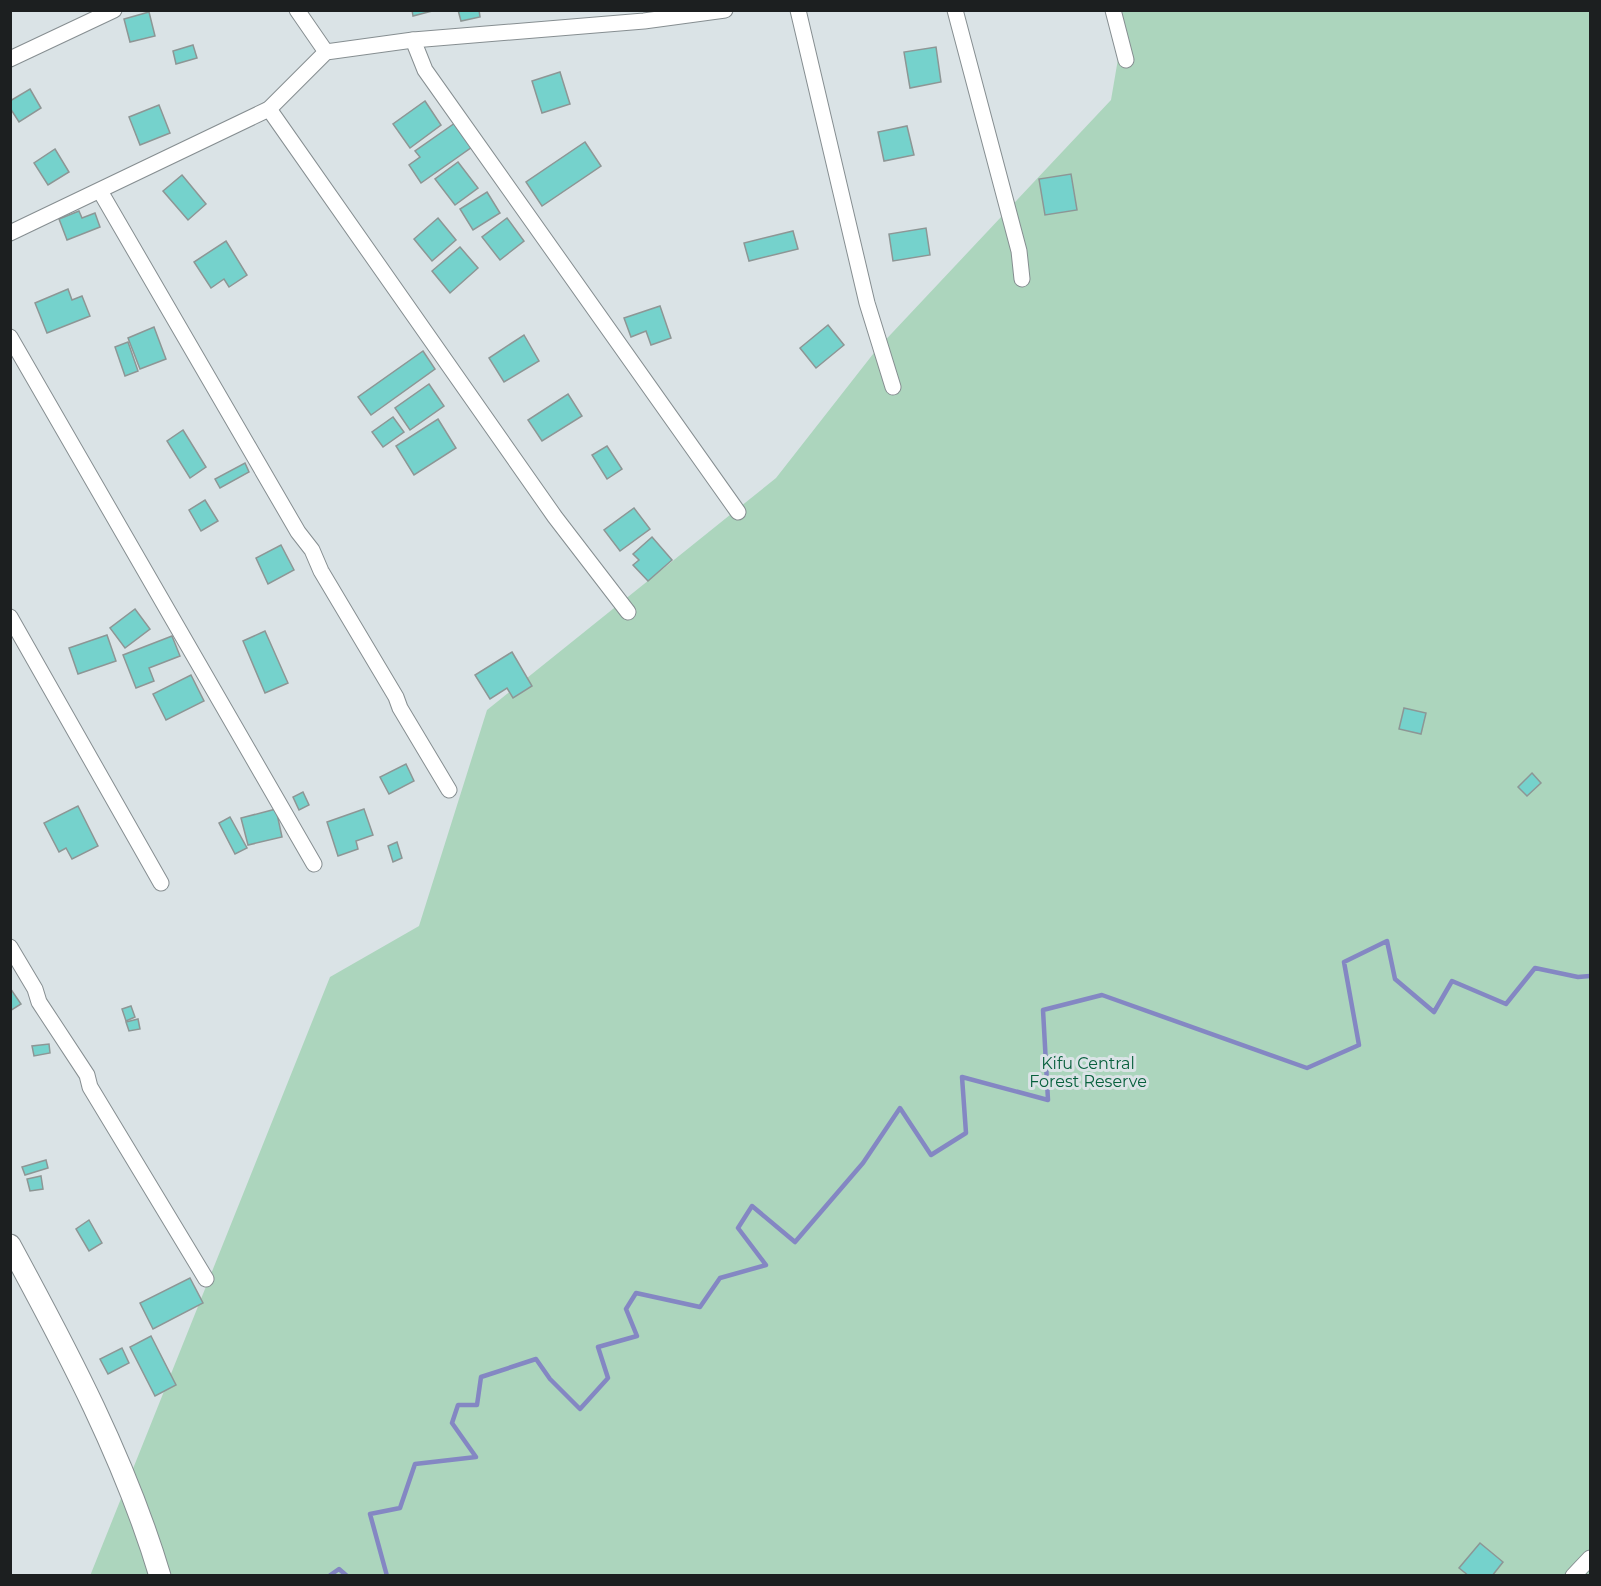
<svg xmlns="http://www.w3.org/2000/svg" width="1601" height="1586" font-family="Montserrat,sans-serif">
<rect width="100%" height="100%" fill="#dae3e6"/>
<polygon fill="#acd5bd" points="1110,11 1590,11 1590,1575 90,1576 330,977 419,926 487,710 776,478 877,349 1111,100 1118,59"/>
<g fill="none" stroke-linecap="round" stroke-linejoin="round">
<g stroke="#8487c3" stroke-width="4.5">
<polyline points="329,1576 339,1569 347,1576"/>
<polyline points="387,1576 370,1514 400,1508 415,1464 476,1457 452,1423 458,1405 477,1405 481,1377 536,1359 550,1379 580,1409 608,1378 598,1347 637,1336 626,1309 636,1293 700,1307 720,1278 766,1265 738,1228 752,1206 795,1242 863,1163 900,1108 931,1155 966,1133 962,1077 1048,1100 1043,1010 1102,995 1307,1068 1359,1045 1344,962 1387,941 1395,979 1434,1012 1452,981 1506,1004 1535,968 1578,977 1590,976"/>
</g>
</g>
<g fill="#75d2cc" stroke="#8d9695" stroke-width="1.5">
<polygon points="412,10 436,10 413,16"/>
<polygon points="458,10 479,10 480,17 461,21"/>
<polygon points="149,12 155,36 130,42 124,19"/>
<polygon points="193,45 197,58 176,64 173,51"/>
<polygon points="936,47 941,82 910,88 904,52"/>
<polygon points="560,72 570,104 542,113 532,81"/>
<polygon points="30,89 41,108 19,122 10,108 10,101"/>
<polygon points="425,101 441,125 410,148 393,124"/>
<polygon points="159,105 170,133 140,145 129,117"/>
<polygon points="455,123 472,147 421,183 409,165 420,157 415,151"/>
<polygon points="907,126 914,155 884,161 878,132"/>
<polygon points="585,142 601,166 542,206 526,182"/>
<polygon points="55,149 69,172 48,185 34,163"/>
<polygon points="458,162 478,188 455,205 435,179"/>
<polygon points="1071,174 1077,210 1045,215 1039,179"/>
<polygon points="182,175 206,204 188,220 163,191"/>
<polygon points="487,192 500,213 473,230 460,209"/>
<polygon points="79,211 82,218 95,213 100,227 67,240 59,219"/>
<polygon points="438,218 456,240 432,261 414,239"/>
<polygon points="507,218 524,241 500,260 482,237"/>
<polygon points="926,228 930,255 893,261 889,234"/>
<polygon points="793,231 798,249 749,261 744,243"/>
<polygon points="226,241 247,275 229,287 224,279 211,288 194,262"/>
<polygon points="460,247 478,268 450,293 432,271"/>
<polygon points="68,289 72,300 82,296 90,316 47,333 35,303"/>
<polygon points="660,306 671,338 651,345 646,331 631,337 624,318"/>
<polygon points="828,325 844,345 816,368 800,348"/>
<polygon points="154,327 166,359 140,369 128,338"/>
<polygon points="524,335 539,361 504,382 489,358"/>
<polygon points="128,342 138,371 125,376 115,347"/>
<polygon points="423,351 435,369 371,415 358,397"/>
<polygon points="429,384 444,406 410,430 395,408"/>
<polygon points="568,394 582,416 542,441 528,420"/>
<polygon points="393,417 404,432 383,447 372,432"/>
<polygon points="438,419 456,448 414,475 396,446"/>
<polygon points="183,430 206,467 190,478 167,441"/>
<polygon points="607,446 622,469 607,479 592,455"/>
<polygon points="245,463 249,472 220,488 215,479"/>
<polygon points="205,500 218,521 201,531 189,510"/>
<polygon points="634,508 650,529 620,551 604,530"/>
<polygon points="652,537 672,560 648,581 633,565 639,560 633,554"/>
<polygon points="281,545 294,570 268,584 256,558"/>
<polygon points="135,609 150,629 125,648 110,628"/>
<polygon points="265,631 288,683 265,693 243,641"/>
<polygon points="107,635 116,661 78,674 69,648"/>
<polygon points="172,636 180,656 149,668 154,681 136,688 123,655"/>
<polygon points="512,652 532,686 513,698 507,688 490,699 475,675"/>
<polygon points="191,675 204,701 166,720 153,694"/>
<polygon points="1404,708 1426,713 1421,734 1399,729"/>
<polygon points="406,764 414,781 389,794 380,777"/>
<polygon points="1532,773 1541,783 1527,796 1518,787"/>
<polygon points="303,792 309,805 299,810 293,797"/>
<polygon points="78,806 98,846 72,859 66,848 59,852 44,823"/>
<polygon points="276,809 282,837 248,845 241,818"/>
<polygon points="364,809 373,835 356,841 358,849 338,856 327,822"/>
<polygon points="230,817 247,848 235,854 219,823"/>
<polygon points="397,842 402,858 393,862 388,846"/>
<polygon points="10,988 21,1004 10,1011"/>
<polygon points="131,1006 135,1017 126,1021 122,1009"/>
<polygon points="138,1019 140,1029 129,1031 126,1022"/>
<polygon points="49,1044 50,1053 34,1056 32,1046"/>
<polygon points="46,1160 48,1168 25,1175 22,1167"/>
<polygon points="41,1176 43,1189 30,1191 27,1179"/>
<polygon points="89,1220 102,1243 89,1251 76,1229"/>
<polygon points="190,1278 203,1303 153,1329 140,1303"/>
<polygon points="151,1336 176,1385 155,1396 130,1347"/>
<polygon points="122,1348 129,1363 108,1374 100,1359"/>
<polygon points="1480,1543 1503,1562 1492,1576 1469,1576 1459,1568"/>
</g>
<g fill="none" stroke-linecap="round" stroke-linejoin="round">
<defs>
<g id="street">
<polyline points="297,10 326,52"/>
<polyline points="798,10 867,303 893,387"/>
<polyline points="955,10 1019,251 1022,279"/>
<polyline points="1113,10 1126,60"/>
<polyline points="413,40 425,70 738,512"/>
<polyline points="10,59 114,10"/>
<polyline points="269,109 555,517 628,612"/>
<polyline points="100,191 298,532 312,550 321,571 396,697 400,708 449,790"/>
<polyline points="10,233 269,109 326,52 413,40 644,21 725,10"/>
<polyline points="10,337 314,864"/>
<polyline points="10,617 161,883"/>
<polyline points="10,947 35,989 39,1002 87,1075 90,1087 206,1279"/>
<polyline points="1573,1576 1590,1558"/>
</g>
<path id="secondary" d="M10,1245c58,107 115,214 150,331"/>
</defs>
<use href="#street" stroke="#868e91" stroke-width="17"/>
<use href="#secondary" stroke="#868e91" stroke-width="23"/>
<use href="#street" stroke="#fff" stroke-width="15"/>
<use href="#secondary" stroke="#fff" stroke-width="21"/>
</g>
<g text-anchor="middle" stroke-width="6" stroke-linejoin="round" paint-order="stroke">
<g font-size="16" fill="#08603d" stroke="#dae3e6">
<text x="1088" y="1069">Kifu Central<tspan x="1088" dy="18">Forest Reserve</tspan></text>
</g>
</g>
<rect width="1601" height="1586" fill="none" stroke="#1c1f20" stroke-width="24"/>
</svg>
